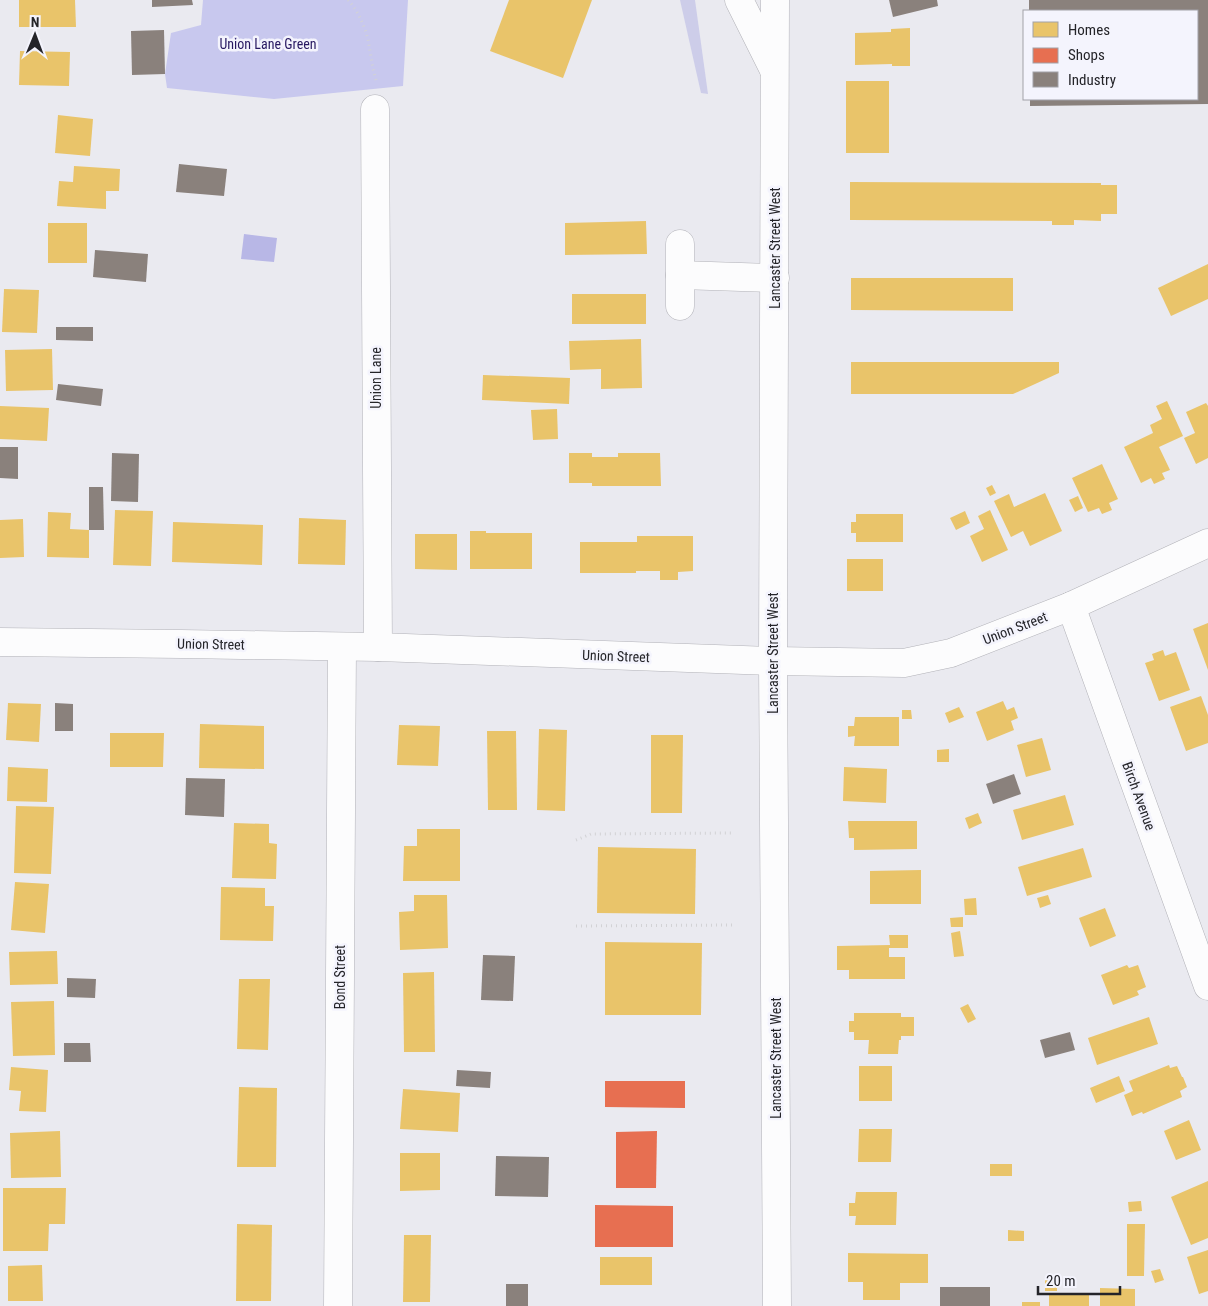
<svg xmlns="http://www.w3.org/2000/svg" width="1208" height="1306" font-family="'Roboto Condensed',sans-serif">
<rect width="100%" height="100%" fill="#eaeaf0"/>
<polygon fill="#cdcde9" points="680,0 695,0 708,94 701,93"/>
<polygon fill="#c8c8ee" points="203,0 408,0 403,86 274,99 167,88 165,74 171,33 201,25"/>
<polygon fill="#b8b7e6" points="244,234 277,238 274,262 241,259"/>
<g fill="#e9c46a">
<polygon points="19,0 75,0 76,27 19,27"/>
<polygon points="509,0 592,0 563,78 490,51"/>
<polygon points="910,28 910,66 892,66 892,64 855,65 855,33 891,32 891,29"/>
<polygon points="20,51 70,52 69,86 19,85"/>
<rect x="846" y="81" width="43" height="72"/>
<polygon points="58,115 93,119 90,156 55,153"/>
<polygon points="74,166 120,169 119,191 106,191 106,209 57,206 59,181 73,182"/>
<polygon points="850,182 1101,183 1101,185 1117,185 1117,214 1101,214 1101,221 1074,220 1074,225 1052,225 1052,221 850,220"/>
<polygon points="646,221 647,254 565,255 565,223"/>
<rect x="48" y="223" width="39" height="40"/>
<polygon points="1208,264 1208,299 1171,316 1158,288"/>
<polygon points="851,278 1013,278 1013,311 851,310"/>
<polygon points="4,289 39,290 37,333 2,332"/>
<rect x="572" y="294" width="74" height="30"/>
<polygon points="641,339 642,388 601,389 601,369 570,370 569,341"/>
<polygon points="52,349 53,390 6,391 5,350"/>
<polygon points="851,362 1059,362 1059,373 1013,394 851,394"/>
<polygon points="483,375 570,378 569,404 482,400"/>
<polygon points="1167,401 1183,436 1159,447 1170,470 1162,473 1165,479 1154,484 1151,478 1141,483 1124,447 1153,433 1150,425 1162,419 1156,406"/>
<polygon points="1206,403 1208,406 1208,458 1196,464 1184,438 1195,433 1186,412"/>
<polygon points="0,406 49,408 47,441 0,439"/>
<polygon points="557,409 558,439 533,440 531,410"/>
<polygon points="569,453 592,453 592,457 618,457 618,453 660,453 661,486 592,486 592,483 569,483"/>
<polygon points="1102,464 1118,499 1109,503 1112,510 1102,514 1099,508 1088,512 1072,478"/>
<polygon points="992,485 996,493 990,496 986,488"/>
<polygon points="1045,493 1062,531 1030,546 1023,531 1011,537 994,501 1009,494 1014,507"/>
<polygon points="1078,496 1083,508 1075,512 1069,500"/>
<polygon points="115,510 153,511 151,566 113,565"/>
<polygon points="990,510 1008,550 982,562 970,536 984,529 978,516"/>
<polygon points="965,511 970,523 956,530 950,518"/>
<polygon points="48,512 71,513 70,529 89,530 89,558 47,557"/>
<polygon points="856,514 903,514 903,542 856,542 856,533 851,533 851,522 856,522"/>
<polygon points="299,518 346,520 345,565 298,564"/>
<polygon points="23,519 24,557 0,558 0,520"/>
<polygon points="173,522 263,525 262,565 172,562"/>
<polygon points="470,531 486,531 486,533 532,533 532,569 470,569"/>
<polygon points="415,534 457,534 457,570 415,569"/>
<polygon points="637,536 693,536 693,571 678,572 678,580 660,580 660,571 636,571 636,573 580,573 580,542 637,542"/>
<rect x="847" y="559" width="36" height="32"/>
<polygon points="1208,623 1208,670 1193,629"/>
<polygon points="1163,650 1165,656 1176,652 1190,690 1159,701 1145,663 1154,660 1152,654"/>
<polygon points="1201,696 1208,715 1208,743 1186,751 1170,707"/>
<polygon points="1003,701 1007,710 1014,707 1018,718 1011,721 1014,730 987,741 976,712"/>
<polygon points="8,703 41,704 39,742 6,740"/>
<polygon points="959,707 964,717 949,723 945,713"/>
<polygon points="902,710 911,710 912,719 902,719"/>
<polygon points="855,717 899,717 899,746 854,746 855,736 848,737 848,726 854,726"/>
<polygon points="200,724 264,726 264,769 199,768"/>
<polygon points="399,725 440,726 438,766 397,765"/>
<polygon points="539,729 567,730 565,811 537,810"/>
<polygon points="487,731 516,731 517,810 488,810"/>
<polygon points="110,733 164,733 163,767 110,767"/>
<polygon points="651,735 683,735 682,813 651,813"/>
<polygon points="1042,738 1051,770 1026,777 1017,745"/>
<polygon points="949,749 949,762 937,762 937,750"/>
<polygon points="8,767 48,769 47,802 7,801"/>
<polygon points="844,767 887,769 886,803 843,801"/>
<polygon points="1065,795 1074,825 1022,840 1013,810"/>
<polygon points="16,806 54,807 51,874 14,873"/>
<polygon points="978,813 982,823 969,829 965,818"/>
<polygon points="848,821 917,821 917,849 854,850 854,838 849,838"/>
<polygon points="234,823 269,824 269,843 277,844 276,879 232,878"/>
<polygon points="417,829 460,829 460,881 403,881 404,846 417,846"/>
<polygon points="598,847 696,849 695,914 597,913"/>
<polygon points="1083,848 1092,877 1027,896 1018,867"/>
<polygon points="921,870 921,904 870,904 870,871"/>
<polygon points="15,882 49,884 45,933 11,930"/>
<polygon points="221,887 265,888 265,906 274,906 273,941 220,940"/>
<polygon points="414,895 447,895 448,948 400,950 399,912 414,911"/>
<polygon points="1048,895 1051,904 1040,908 1037,898"/>
<polygon points="976,898 977,915 965,915 964,899"/>
<polygon points="1105,908 1116,936 1090,947 1079,918"/>
<polygon points="963,917 963,927 951,927 950,918"/>
<polygon points="960,931 964,956 954,957 951,933"/>
<polygon points="889,935 908,935 908,948 889,948 889,957 905,957 905,979 849,979 849,970 837,970 837,946 890,945"/>
<polygon points="605,942 702,943 701,1015 605,1015"/>
<polygon points="57,951 58,984 10,985 9,952"/>
<polygon points="1127,965 1129,968 1138,965 1146,987 1137,991 1139,995 1113,1005 1101,975"/>
<polygon points="434,972 435,1052 404,1052 403,973"/>
<polygon points="239,979 270,979 268,1050 237,1049"/>
<polygon points="54,1001 55,1055 13,1056 11,1002"/>
<polygon points="968,1004 976,1019 968,1023 960,1008"/>
<polygon points="854,1013 901,1013 901,1017 914,1017 914,1036 901,1036 901,1040 899,1040 898,1054 868,1054 869,1040 854,1040 854,1032 849,1032 849,1021 854,1021"/>
<polygon points="1149,1017 1158,1044 1097,1065 1088,1038"/>
<polygon points="1169,1065 1170,1068 1177,1066 1182,1077 1183,1077 1187,1087 1180,1091 1182,1097 1143,1114 1142,1112 1132,1116 1124,1095 1133,1091 1129,1081"/>
<rect x="859" y="1066" width="33" height="35"/>
<polygon points="11,1067 48,1070 46,1112 19,1111 21,1091 9,1090"/>
<polygon points="1119,1076 1125,1091 1096,1103 1090,1088"/>
<polygon points="239,1087 277,1088 276,1167 237,1167"/>
<polygon points="403,1089 460,1093 458,1132 400,1129"/>
<polygon points="1189,1120 1201,1150 1176,1160 1164,1131"/>
<polygon points="859,1129 892,1129 891,1162 858,1162"/>
<polygon points="60,1131 61,1177 11,1178 10,1133"/>
<polygon points="400,1153 440,1153 440,1190 400,1191"/>
<rect x="990" y="1164" width="22" height="12"/>
<polygon points="1208,1181 1208,1238 1191,1245 1171,1197"/>
<polygon points="3,1188 66,1188 65,1224 49,1224 48,1251 3,1251"/>
<polygon points="856,1192 897,1192 896,1225 855,1225 856,1216 849,1216 849,1203 855,1203"/>
<polygon points="1141,1201 1142,1211 1129,1212 1128,1202"/>
<polygon points="237,1224 272,1225 271,1301 236,1301"/>
<polygon points="1127,1224 1145,1224 1144,1276 1127,1276"/>
<polygon points="1008,1230 1024,1231 1024,1241 1008,1241"/>
<polygon points="404,1235 431,1235 430,1302 403,1302"/>
<polygon points="1208,1250 1208,1291 1199,1294 1187,1257"/>
<polygon points="848,1253 928,1254 928,1283 900,1283 900,1300 863,1300 863,1282 848,1282"/>
<rect x="600" y="1257" width="52" height="28"/>
<polygon points="42,1265 43,1301 8,1301 8,1266"/>
<polygon points="1160,1269 1164,1280 1155,1283 1151,1271"/>
<polygon points="1045,1276 1057,1277 1057,1291 1045,1291"/>
<polygon points="1100,1288 1135,1289 1135,1306 1100,1306"/>
<polygon points="1049,1293 1089,1294 1089,1306 1049,1306"/>
<rect x="1022" y="1302" width="18" height="4"/>
</g>
<g fill="#e76f51">
<polygon points="605,1081 685,1081 685,1108 605,1107"/>
<polygon points="657,1131 656,1188 616,1188 616,1132"/>
<polygon points="595,1205 673,1206 673,1247 595,1247"/>
</g>
<g fill="#8a817c">
<polygon points="152,0 192,0 193,5 152,7"/>
<polygon points="889,0 937,0 938,6 893,17"/>
<polygon points="1029,0 1208,0 1208,104 1030,106 1030,99 1197,99 1197,11 1029,11"/>
<polygon points="164,30 165,74 132,75 131,31"/>
<polygon points="179,164 227,169 224,196 176,192"/>
<polygon points="95,250 148,254 146,282 93,277"/>
<polygon points="56,327 93,327 93,341 56,340"/>
<polygon points="58,384 103,389 101,406 56,400"/>
<polygon points="0,447 18,447 18,479 0,478"/>
<polygon points="112,453 139,454 138,502 111,501"/>
<polygon points="89,487 103,487 104,530 89,530"/>
<polygon points="55,703 73,704 73,731 55,731"/>
<polygon points="1014,774 1021,794 993,804 986,784"/>
<polygon points="186,778 225,779 224,817 185,815"/>
<polygon points="483,955 515,956 513,1001 481,1000"/>
<polygon points="67,978 96,979 95,998 67,997"/>
<polygon points="1070,1032 1075,1050 1045,1058 1040,1040"/>
<polygon points="64,1043 90,1043 91,1062 64,1062"/>
<polygon points="457,1070 491,1072 490,1088 456,1086"/>
<polygon points="496,1156 549,1157 548,1197 495,1196"/>
<rect x="506" y="1284" width="22" height="22"/>
<rect x="940" y="1287" width="50" height="19"/>
</g>
<g fill="none" stroke-linecap="round" stroke-linejoin="round">
<defs>
<g id="minor">
<polyline points="375,109 378,647"/>
<polyline points="680,275 680,244"/>
<polyline points="680,306 680,275 775,278"/>
<polyline points="1071,606 1208,986"/>
<polyline points="0,642 181,644 378,647 773,661 904,663 951,653 1071,606 1208,543"/>
<polyline points="338,1306 342,647"/>
</g>
<polyline id="major" points="775,0 773,661 777,1306"/>
<polyline id="highway" points="739,0 774,70"/>
</defs>
<use href="#minor" stroke="#b2b2b8" stroke-width="29"/>
<use href="#major" stroke="#b2b2b8" stroke-width="29"/>
<use href="#highway" stroke="#b2b2b8" stroke-width="29"/>
<g stroke="#d2d2d5" stroke-width="3" stroke-dasharray="1 4" stroke-linecap="butt">
<path d="M348,0c10,11 17,26 20,40 3,14 4,29 9,43"/>
<polyline points="576,840 591,834 732,833"/>
<polyline points="576,926 733,925"/>
</g>
<use href="#minor" stroke="#fcfcfd" stroke-width="28"/>
<use href="#major" stroke="#fcfcfd" stroke-width="28"/>
<use href="#highway" stroke="#fcfcfd" stroke-width="28"/>
</g>
<g text-anchor="middle" stroke-width="5" stroke-linejoin="round" paint-order="stroke">
<g font-size="14" fill="#271861" stroke="#f4f4fd">
<text x="268" y="49">Union Lane Green</text>
</g>
<g font-size="14" fill="#242429" stroke="#f4f4fd">
<text transform="translate(775 248) rotate(-90)" y="5">Lancaster Street West</text>
<text transform="translate(376 378) rotate(-90)" y="5">Union Lane</text>
<text transform="translate(1015 628) rotate(-21)" y="5">Union Street</text>
<text transform="translate(211 644) rotate(1)" y="5">Union Street</text>
<text transform="translate(773 653) rotate(-90)" y="5">Lancaster Street West</text>
<text transform="translate(616 656) rotate(2)" y="5">Union Street</text>
<text transform="translate(1139 796) rotate(70)" y="5">Birch Avenue</text>
<text transform="translate(340 977) rotate(-90)" y="5">Bond Street</text>
<text transform="translate(776 1058) rotate(-90)" y="5">Lancaster Street West</text>
</g>
</g>
<rect x="1023" y="10" width="175" height="90" fill="#f4f4fd" stroke="#a1a1a8"/>
<rect x="1033" y="22" width="25" height="15" fill="#e9c46a" stroke="#a1a1a8"/>
<text x="1068" y="35" font-size="15" fill="#242429">Homes</text>
<rect x="1033" y="48" width="25" height="15" fill="#e76f51" stroke="#a1a1a8"/>
<text x="1068" y="60" font-size="15" fill="#242429">Shops</text>
<rect x="1033" y="72" width="25" height="15" fill="#8a817c" stroke="#a1a1a8"/>
<text x="1068" y="85" font-size="15" fill="#242429">Industry</text>
<g transform="translate(35 35) rotate(1)" stroke="#f4f4fd" stroke-width="4" paint-order="stroke">
<path d="M0-4L9 19L0 12L-9 19Z" fill="#242429"/>
<text y="-8" font-size="14" font-weight="bold" text-anchor="middle" fill="#242429">N</text>
</g>
<path d="M1038 1286v8h82v-8" fill="none" stroke="#242429" stroke-width="2.5"/>
<text x="1046" y="1286" font-size="15" fill="#242429" stroke="#f4f4fd" stroke-width="4" paint-order="stroke">20 m</text>
</svg>
